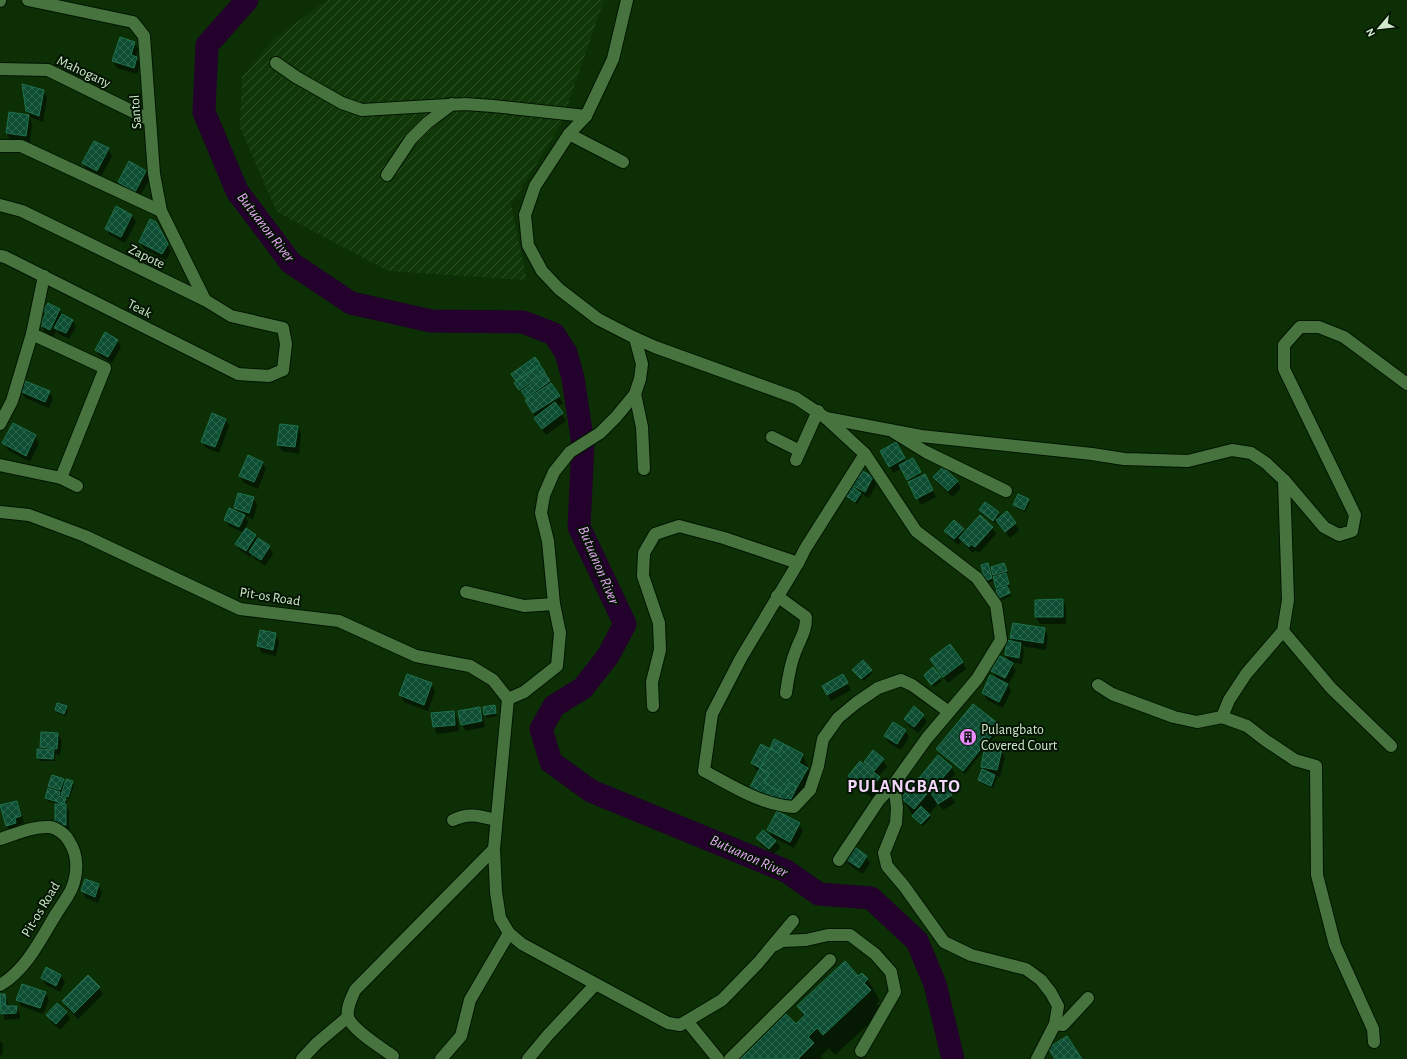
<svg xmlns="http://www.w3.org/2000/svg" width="1407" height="1059" font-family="'Alegreya Sans',sans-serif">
<defs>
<pattern id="industrial-furrows" width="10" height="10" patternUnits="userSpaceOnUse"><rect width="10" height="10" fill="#103708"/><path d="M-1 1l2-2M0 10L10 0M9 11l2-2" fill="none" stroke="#32542b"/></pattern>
<pattern id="building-cross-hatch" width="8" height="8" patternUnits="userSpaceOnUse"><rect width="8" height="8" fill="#0d4d33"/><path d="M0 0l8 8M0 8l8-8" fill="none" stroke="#2f674f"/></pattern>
</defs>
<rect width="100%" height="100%" fill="#0c2f06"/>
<polygon fill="url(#industrial-furrows)" points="327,0 604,0 561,124 511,205 527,280 388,271 277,212 240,128 242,77 274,39"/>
<g fill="#0007">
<polygon points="134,43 138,49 136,57 140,64 137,74 117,68 113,61"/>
<polygon points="43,91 47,98 43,122 29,117 32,123 30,143 11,140 7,133 10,113 30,116 27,111"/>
<polygon points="108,149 112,156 101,177 87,170 83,163"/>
<polygon points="146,171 150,178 139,198 123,189 119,182"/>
<polygon points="117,208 132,216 136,222 125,243 110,235 106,229"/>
<polygon points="155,222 171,251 166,260 144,249 140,242"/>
<polygon points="48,304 60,310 62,315 72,320 76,327 69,339 59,334 57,330 53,336 45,332 41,325 46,315 45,311"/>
<polygon points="117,340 121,347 112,363 100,356 96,350"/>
<polygon points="534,358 563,403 557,407 566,421 546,435 539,425 527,400 515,384 517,382 513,374"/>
<polygon points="21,391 49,392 53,399 49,408 25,398"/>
<polygon points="226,420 229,426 219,453 206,448 202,442"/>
<polygon points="298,427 301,434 299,454 282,451 278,445"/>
<polygon points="35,436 39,443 30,462 8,450 4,443"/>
<polygon points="896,443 906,462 912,459 922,477 929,482 936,497 921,505 902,468 893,473 881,451"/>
<polygon points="262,463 266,469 258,489 244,483 240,476"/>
<polygon points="861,472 873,478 876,485 869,498 860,493 862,496 857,504 848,498 846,495 858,491 854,485"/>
<polygon points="934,477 957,481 961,488 953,497 938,484"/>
<polygon points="253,498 257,505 253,519 245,516 248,522 245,529 269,547 273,554 265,566 254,558 252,554 250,557 240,550 237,544 244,533 229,526 225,520 238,513 235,508"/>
<polygon points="1028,500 1030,503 1025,512 1016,508 1014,505"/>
<polygon points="980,511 998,513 1001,517 1015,524 1019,530 1010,538 997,520 995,523 982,514"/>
<polygon points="992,528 996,534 979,553 975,550 973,553 965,545 962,541 958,545 949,537 945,531 963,530 965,533"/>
<polygon points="989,567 992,578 996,577 992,568 1005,567 1008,574 1006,575 1010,587 1007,588 1011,596 1001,600 995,581 988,583 986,580"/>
<polygon points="1062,600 1066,607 1066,624 1040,624 1036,617 1036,601"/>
<polygon points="1013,624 1044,629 1048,636 1046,650 1022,646 1024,651 1022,664 1011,662 1016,671 1008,685 1011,691 1003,708 987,700 983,693 998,680 993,671 1010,663 1006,655 1014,643 1011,638"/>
<polygon points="261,631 275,634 279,641 276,656 262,653 258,646"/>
<polygon points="962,662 966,669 948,683 935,666"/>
<polygon points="933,668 942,681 934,687 927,678"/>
<polygon points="871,670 872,673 864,681 855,673"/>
<polygon points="843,675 851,690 831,701 823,686"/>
<polygon points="431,684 435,691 428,711 404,702 400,695"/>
<polygon points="494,706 497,716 487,718 484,708"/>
<polygon points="66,707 68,710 66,716 58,713 56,710"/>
<polygon points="479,708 483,715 485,727 466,731 462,724"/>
<polygon points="453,712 457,718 459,731 437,734 434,727 432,714"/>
<polygon points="923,716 927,722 918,733 909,726 905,719"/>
<polygon points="999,726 1001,729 986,747 1001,750 1005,757 1000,777 995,776 997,778 993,788 981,783 979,780 983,769 982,767 986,747 965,774 939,752 937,749"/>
<polygon points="905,730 909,737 901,750 889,743 885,736"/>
<polygon points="58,734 62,741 60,755 55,754 55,761 40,761 38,758 43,751 41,747"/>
<polygon points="769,750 802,755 808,766 807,768 813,779 792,811 759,771 756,770 752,763"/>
<polygon points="874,752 883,760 887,767 878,777 883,784 872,798 853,783 849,777 869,770 865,762"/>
<polygon points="951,767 955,774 944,786 955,803 943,810 938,803 929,815 931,818 923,826 915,819 902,798 926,783 922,777"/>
<polygon points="63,780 65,784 72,782 74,785 69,799 65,798 67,802 66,806 69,812 69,831 60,831 60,805 48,801 46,798 52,791 49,785"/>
<polygon points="16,802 20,809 24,823 18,825 19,830 11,832 7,826"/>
<polygon points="799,824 803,831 794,848 772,837 768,830"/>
<polygon points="763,831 776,841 780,848 773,855 761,845 757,838"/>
<polygon points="845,857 866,857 870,863 863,874 848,864"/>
<polygon points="98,885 102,892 98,903 86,898 82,891"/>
<polygon points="46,969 61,976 65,982 60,992 46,985 42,978"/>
<polygon points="862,974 868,980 880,1001 877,1003 882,1012 835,1055 829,1048 821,1056 822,1059 742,1059 796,1025 804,1017 798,1006 858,978"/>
<polygon points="99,988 103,994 78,1019 67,1008 63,1001"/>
<polygon points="45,993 49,1000 43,1014 21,1006 18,1000"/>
<polygon points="0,995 4,995 8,1002 9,1007 16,1007 20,1014 20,1019 5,1020 2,1013"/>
<polygon points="66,1012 70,1019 60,1030 51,1022 48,1015"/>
<polygon points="0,1041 3,1044 2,1055 0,1055"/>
</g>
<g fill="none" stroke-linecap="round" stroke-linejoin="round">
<polyline stroke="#24002c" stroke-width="23" points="247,0 207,45 204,112 237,191 291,263 351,303 431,321 523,322 554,334 566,353 573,378 583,444 579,527 625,624 608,656 583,688 554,706 541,729 551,762 591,791 786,871 819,894 871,898 917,941 935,984 953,1059"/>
</g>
<g fill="url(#building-cross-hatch)" stroke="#20724f">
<polygon points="120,37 135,42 131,55 137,57 134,68 112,61"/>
<polygon points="22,84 44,90 39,116 26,111"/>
<polygon points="9,112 29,115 26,136 6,133"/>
<polygon points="94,141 109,148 97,171 82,163"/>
<polygon points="129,161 146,171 135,192 118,182"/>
<polygon points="116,206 132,215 121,237 105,229"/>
<polygon points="150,219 156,222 168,244 162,254 139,242"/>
<polygon points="48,303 60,309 50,330 40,325 46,313 43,311"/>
<polygon points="62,314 73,320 66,333 54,328"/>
<polygon points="105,332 118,340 108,357 95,350"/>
<polygon points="535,357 540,364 516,381 511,374"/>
<polygon points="540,365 545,372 519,390 514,383"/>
<polygon points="545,373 550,381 526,398 521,391"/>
<polygon points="25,381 50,391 45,402 20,391"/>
<polygon points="551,383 560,396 533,413 525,400"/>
<polygon points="555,402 563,413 542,429 534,418"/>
<polygon points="212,413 226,419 215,447 201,442"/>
<polygon points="13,423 36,435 26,456 2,443"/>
<polygon points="280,424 298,426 295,447 277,445"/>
<polygon points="896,442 905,458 889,467 880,451"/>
<polygon points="248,455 263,462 254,482 239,476"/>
<polygon points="913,458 921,472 907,480 899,465"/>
<polygon points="943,467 958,481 948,491 933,477"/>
<polygon points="861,470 873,477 865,492 852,485"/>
<polygon points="925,474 933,490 916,499 908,482"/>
<polygon points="851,486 861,493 855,502 845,495"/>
<polygon points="238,493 254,497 249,513 234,508"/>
<polygon points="1018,494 1029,499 1024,510 1013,505"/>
<polygon points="985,502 999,512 993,521 979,510"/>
<polygon points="229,508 245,515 239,527 224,520"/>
<polygon points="1007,511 1016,523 1005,532 996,520"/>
<polygon points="980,515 993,527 975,547 971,544 969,547 959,538"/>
<polygon points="954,520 964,529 954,539 944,531"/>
<polygon points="246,528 256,535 246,551 235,544"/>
<polygon points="258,538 270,546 261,560 249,552"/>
<polygon points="988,563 992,578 985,581 981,565"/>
<polygon points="1004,563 1007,571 993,575 991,567"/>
<polygon points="1006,573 1009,584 996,588 993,577"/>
<polygon points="1007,586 1010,593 999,598 996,590"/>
<polygon points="1063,599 1063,617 1035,617 1035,600"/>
<polygon points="1013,623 1045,628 1043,643 1010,638"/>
<polygon points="260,630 276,633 273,650 257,646"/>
<polygon points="1007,640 1021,643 1019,658 1005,655"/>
<polygon points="950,644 963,662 943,677 930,659"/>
<polygon points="1000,656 1013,663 1005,678 991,671"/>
<polygon points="863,660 872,670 861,679 852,670"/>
<polygon points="933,667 941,677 931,685 924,675"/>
<polygon points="407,674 432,683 424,705 399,695"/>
<polygon points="843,674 848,683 827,695 822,686"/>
<polygon points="990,675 1008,684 999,702 982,693"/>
<polygon points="57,703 67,706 64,714 55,710"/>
<polygon points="973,704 1000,725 963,771 936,749"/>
<polygon points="495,705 496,713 484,715 483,707"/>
<polygon points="914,706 924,715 914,727 904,719"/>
<polygon points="480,707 482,721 461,725 458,711"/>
<polygon points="454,711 455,725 433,727 431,713"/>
<polygon points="893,722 906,730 897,744 884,736"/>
<polygon points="41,732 58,733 57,749 40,747"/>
<polygon points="774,739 784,744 779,753 770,749"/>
<polygon points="761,744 770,749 760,768 751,763"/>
<polygon points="784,744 803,754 799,763 808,768 797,787 789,783 783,793 764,783 769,773 760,768 770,749 779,753"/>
<polygon points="985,746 1002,749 997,770 981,767"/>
<polygon points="37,749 54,750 53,759 37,758"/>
<polygon points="873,750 884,759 874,771 864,762"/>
<polygon points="938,755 952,767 934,788 920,777"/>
<polygon points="860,761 880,777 868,792 848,776"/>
<polygon points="760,768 769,773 764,783 783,793 789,783 797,787 788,805 749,789"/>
<polygon points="982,769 995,775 991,786 978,780"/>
<polygon points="52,775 64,779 60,790 48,786"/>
<polygon points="919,777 932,788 914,809 901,798"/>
<polygon points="66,779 73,781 68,797 61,795"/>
<polygon points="945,785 952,795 938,804 931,793"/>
<polygon points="48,788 60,792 59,796 66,798 64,804 45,798"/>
<polygon points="17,801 21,816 15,818 16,823 6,826 0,805"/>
<rect x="55" y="804" width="11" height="21"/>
<polygon points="921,806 930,815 921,824 912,816"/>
<polygon points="777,811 800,823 790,842 767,830"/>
<polygon points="763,830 776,841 769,849 756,838"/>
<polygon points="852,845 867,856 859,868 843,857"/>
<polygon points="85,879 99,884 95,897 81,891"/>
<polygon points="845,961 858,976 862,973 868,979 864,983 871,990 823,1035 817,1028 808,1037 814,1043 798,1059 740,1059 786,1014 796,1024 805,1015 797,1006"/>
<polygon points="46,967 61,975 56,986 41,978"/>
<polygon points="88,975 100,987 74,1013 62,1001"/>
<polygon points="22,984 46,992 40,1008 16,1000"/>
<polygon points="0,994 5,994 6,1006 17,1006 16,1013 1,1014"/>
<polygon points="57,1003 67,1012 56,1024 46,1015"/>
<polygon points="1067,1036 1082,1059 1055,1059 1048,1048"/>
</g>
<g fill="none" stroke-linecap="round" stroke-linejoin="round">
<defs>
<g id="minor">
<polyline points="28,0 133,22 144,36 154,174 161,211 205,300"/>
<polyline points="627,0 613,59 586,116 569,134 535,186 525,215 528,245 542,271 559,289 598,319 635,338 655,347 796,398 826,418 865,454 916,531 977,578 996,605 1001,640 977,679 927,738 894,784 879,800 839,860"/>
<polyline points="0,1 0,0"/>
<polyline points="276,63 296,77 342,103 362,110 465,104 493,106 586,116"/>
<polyline points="0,69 48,70 150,120"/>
<polyline points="569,134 623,162"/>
<polyline points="0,146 21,146 161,211"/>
<polyline points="387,175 411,139 427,123 452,104"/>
<polyline points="0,205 22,211 205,300 231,316 283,328 286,344 283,370 269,376 238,374 5,257 0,256"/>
<polyline points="32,334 105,368 61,478"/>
<polyline points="635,394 642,427 644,469"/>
<polyline points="826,418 921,436 1092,454 1124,459 1188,461 1232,450 1251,453 1266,463 1284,480 1324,527 1339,535 1352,531 1355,515 1284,369 1284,345 1300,327 1319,327 1344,337 1407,384"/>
<polyline points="0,424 12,401 32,334 44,276"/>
<polyline points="895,433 926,452 1006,491"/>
<polyline points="772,437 800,451"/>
<path d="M865,454l-60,95 -7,14 -57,95 -29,56 -8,57c29,15 57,34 90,36l16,-17 8,-24 5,-27 15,-21 18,-15 22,-15 23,-8 11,5 37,27"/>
<polyline points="796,460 818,411"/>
<polyline points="0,465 61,478 77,486"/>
<polyline points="0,512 29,515 85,536 240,609 339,621 416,656 470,666 493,680 508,699"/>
<polyline points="466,592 524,606 554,604"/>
<path d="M777,596l29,21c0,15 -5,20 -10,33 -6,14 -8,28 -10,43"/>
<polyline points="1283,631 1331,688 1391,746"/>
<polyline points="1098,685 1112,694 1174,717 1197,722 1222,717 1247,726 1265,740 1295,760 1316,766 1317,875 1335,945 1373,1029 1374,1042"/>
<polyline points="508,699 494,849 496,892 500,918 509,933 522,944 668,1023 680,1025 722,1000 758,963 793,921"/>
<polyline points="508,699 524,692 557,666 560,633 554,604 548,541 541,513 544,495 554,472 570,452 600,433 616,417 635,394 640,379 642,364 635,338"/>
<polyline points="653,706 652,682 660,650 659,623 643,576 644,553 655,534 679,526 724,538 798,563"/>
<polyline points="1222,717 1229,700 1246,674 1283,631 1288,600 1284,480"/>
<polyline points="894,784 897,808 896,823 884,853 887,866 904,886 944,942 971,955 1026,969 1041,980 1051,993 1058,1006 1055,1024 1037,1059"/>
<path d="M453,820c16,-8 27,-4 43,0"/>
<path d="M0,839c16,-5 33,-13 50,-12 7,1 16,8 19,14 9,14 9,31 3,47 -4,9 -11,18 -16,26 -15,25 -30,56 -56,71"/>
<polyline points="775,945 782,941 806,940 828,935 850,935 875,954 891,972 895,992 861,1051"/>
<polyline points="687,1021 718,1059"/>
<polyline points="1055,1024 1063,1025 1088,998"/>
<path d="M393,1056c-11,-8 -41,-26 -45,-39 -2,-9 4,-20 7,-27l139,-141"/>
<polyline points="302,1059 317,1043 348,1017"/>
<polyline points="441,1059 461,1036 470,1000 509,933"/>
<polyline points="528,1059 548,1035 595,985"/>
<polyline points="730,1059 830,960"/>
</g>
</defs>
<use href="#minor" stroke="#011500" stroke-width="14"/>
<use href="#minor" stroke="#47743e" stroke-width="12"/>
</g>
<defs>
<symbol id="building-disc" viewBox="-11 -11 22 22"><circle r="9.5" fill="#ea8dfd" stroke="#031402"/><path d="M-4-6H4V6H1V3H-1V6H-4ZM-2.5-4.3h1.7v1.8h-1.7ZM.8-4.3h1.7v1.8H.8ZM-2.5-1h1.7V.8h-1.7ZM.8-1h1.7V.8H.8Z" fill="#111"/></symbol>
</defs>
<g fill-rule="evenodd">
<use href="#building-disc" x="958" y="727" width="20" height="20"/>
</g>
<g text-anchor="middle" stroke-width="4" stroke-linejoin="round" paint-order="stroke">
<g font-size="14" fill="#d0e9cb" stroke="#031402">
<text transform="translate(84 71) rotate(25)" y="5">Mahogany</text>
<text transform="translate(135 112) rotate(-94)" y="5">Santol</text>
<text transform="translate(147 256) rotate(26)" y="5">Zapote</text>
<text transform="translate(140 308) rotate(27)" y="5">Teak</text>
<text transform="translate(270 596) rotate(9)" y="5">Pit-os Road</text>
<text transform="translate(40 909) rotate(-59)" y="5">Pit-os Road</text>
</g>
<g font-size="14" fill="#d0e9cb" stroke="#031402" text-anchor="start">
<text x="981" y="734">Pulangbato<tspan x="981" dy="16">Covered Court</tspan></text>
</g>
<g font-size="15" font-style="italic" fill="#e9a8f7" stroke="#031402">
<text transform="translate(266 227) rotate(52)" y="5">Butuanon River</text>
<text transform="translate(599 565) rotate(67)" y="5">Butuanon River</text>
<text transform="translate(749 856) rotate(24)" y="5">Butuanon River</text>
</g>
<g font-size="18" font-weight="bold" letter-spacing="1" fill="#f5d6fb" stroke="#031402">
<text x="904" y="792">PULANGBATO</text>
</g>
</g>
<g transform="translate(1379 28) rotate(242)" stroke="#031402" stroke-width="3" paint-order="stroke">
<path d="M0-3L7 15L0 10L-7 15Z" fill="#d0e9cb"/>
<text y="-6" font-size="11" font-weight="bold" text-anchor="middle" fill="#d0e9cb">N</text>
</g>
</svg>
